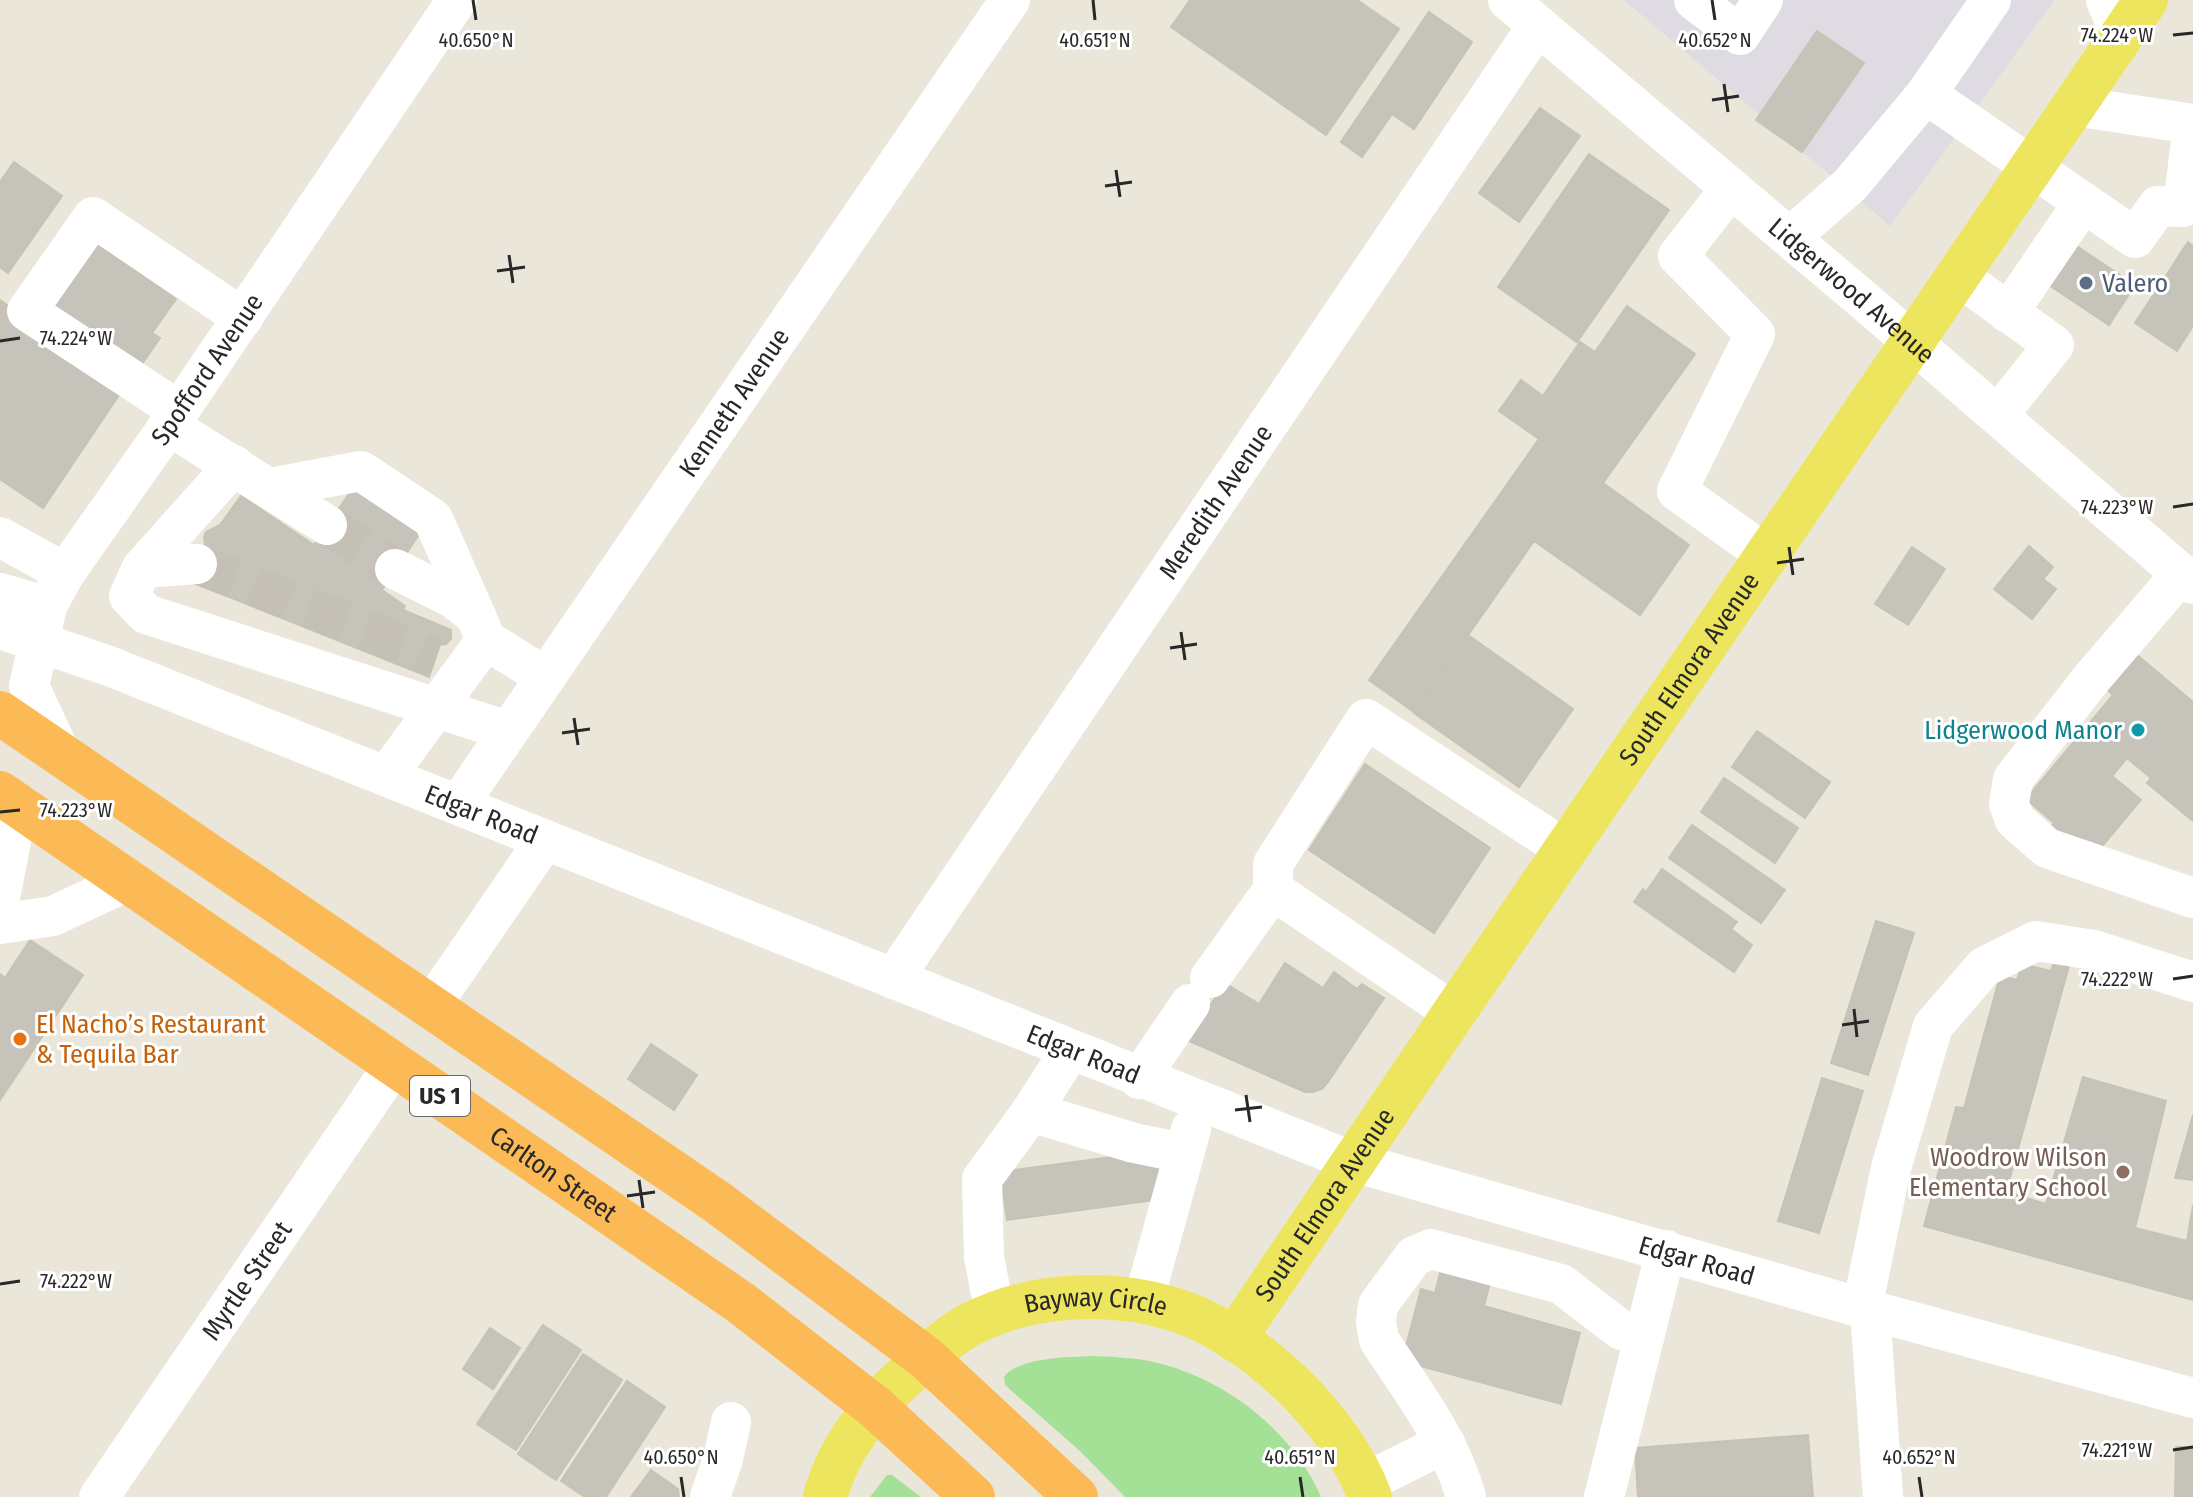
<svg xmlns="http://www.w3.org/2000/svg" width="2193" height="1497" font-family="'Fira Sans Condensed',sans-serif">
<rect width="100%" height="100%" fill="#ebe6da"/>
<polygon fill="#dfdbe3" points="1624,0 2055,0 1890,226"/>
<g fill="#a4e197">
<path d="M1094,1356c23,1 46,2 68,8 67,18 132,69 159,133h-196l-44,-45 -76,-67 -1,-8c14,-20 67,-20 90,-21z"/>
<polygon points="887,1475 892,1475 921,1497 870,1497"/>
</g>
<g fill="#c6c3ba" stroke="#c6c3b4" stroke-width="2">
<polygon points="1190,0 1357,0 1399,29 1326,135 1171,27"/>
<polygon points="1429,12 1472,42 1414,129 1392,114 1362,157 1341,142"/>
<polygon points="1817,31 1864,63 1802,152 1756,120"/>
<polygon points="1540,108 1580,136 1519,222 1479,193"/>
<polygon points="1589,154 1669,210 1577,342 1498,287"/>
<polygon points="14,162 62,196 8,273 0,267 0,182"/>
<polygon points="2069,241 2135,285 2109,325 2043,281"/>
<polygon points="2188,242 2193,246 2193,326 2177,351 2135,323"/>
<polygon points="94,243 176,299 152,333 160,338 135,374 46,313"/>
<polygon points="0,300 125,386 43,508 0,479"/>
<polygon points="1627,306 1695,354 1603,483 1689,545 1640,615 1534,541 1414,712 1369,680 1539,439 1499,411 1521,380 1543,396 1580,342 1595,352"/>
<polygon points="353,488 426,524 382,590 405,606 403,610 451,630 451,639 446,644 440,645 429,677 192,582 206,550 204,538 206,532 220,525 241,496 314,545"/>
<polygon points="2029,546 2053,567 2043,579 2056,589 2032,619 1994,589"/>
<polygon points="1912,547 1945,569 1908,625 1875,604"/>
<polygon points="1468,635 1573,709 1519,787 1414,713"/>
<polygon points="2124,644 2193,702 2193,821 2147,783 2151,778 2127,758 2112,776 2141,800 2093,857 2048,830 2054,823 2026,799 2113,695 2095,679"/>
<polygon points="1757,731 1830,782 1805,818 1732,767"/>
<polygon points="1365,764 1490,848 1434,933 1309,850"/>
<polygon points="1724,778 1798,828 1775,863 1701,812"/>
<polygon points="1692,825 1785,890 1761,923 1669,858"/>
<polygon points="1662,869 1737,922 1731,929 1752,945 1734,972 1634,902 1643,889 1646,892"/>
<polygon points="1876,921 1914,933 1868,1075 1831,1063"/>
<polygon points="30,940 83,975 0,1100 0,974 5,978"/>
<polygon points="2054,962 2069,966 2006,1192 2046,1204 2083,1077 2166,1101 2135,1228 2187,1241 2193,1205 2193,1300 1924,1226 1956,1107 1964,1108 2000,976 2017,980 2022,964 2051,971"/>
<polygon points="1285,963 1323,988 1334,972 1357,989 1362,984 1384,998 1328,1082 1322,1089 1313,1092 1305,1092 1187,1040 1225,983 1259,1004"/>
<polygon points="651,1044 697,1075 674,1110 628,1079"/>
<polygon points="1822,1078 1863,1091 1819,1233 1778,1221"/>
<polygon points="2193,1115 2193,1180 2175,1178"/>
<polygon points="1156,1151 1163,1199 1007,1220 1000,1172"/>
<polygon points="1443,1262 1492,1275 1484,1306 1580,1333 1561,1404 1402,1361 1421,1289 1435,1293"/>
<polygon points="543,1325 581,1350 516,1450 477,1424"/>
<polygon points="490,1328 520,1348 493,1389 463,1369"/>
<polygon points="583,1354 622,1380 556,1480 518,1454"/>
<polygon points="627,1381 665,1407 606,1497 585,1497 561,1481"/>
<polygon points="1808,1435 1813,1497 1638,1497 1635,1448"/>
<polygon points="2176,1447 2193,1447 2193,1497 2175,1497"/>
<polygon points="651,1470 678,1489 679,1497 631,1497"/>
</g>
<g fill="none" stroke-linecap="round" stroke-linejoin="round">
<g stroke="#c4c0b6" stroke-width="40" stroke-dasharray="40 20" stroke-linecap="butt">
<polyline points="327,525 395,569"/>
<polyline points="197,564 435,657"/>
</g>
<g stroke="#fff" stroke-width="40">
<path id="s1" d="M1508,0l366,309 319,275"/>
<polyline points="1694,0 1740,35 1763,0"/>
<polyline points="2106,0 2121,37"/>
<polyline points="1926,94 2135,238 2158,206 2183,207 2193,124"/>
<polyline points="2074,106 2193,124"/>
<polyline points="1731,188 1678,256 1755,334 1677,491 1768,556"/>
<polyline points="1790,237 1850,185 1926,94 1991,0"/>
<polyline points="1958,276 2054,345 1998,415"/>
<polyline points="2008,313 2083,203"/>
<polyline points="179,411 27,311 93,217 243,318"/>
<polyline points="168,425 327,525"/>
<polyline points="234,465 142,568 129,596 146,614 508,731"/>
<polyline points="270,488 361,471 433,519 476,616"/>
<polyline points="0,537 65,573"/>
<polyline points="142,568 197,564"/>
<polyline points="395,569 453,598 476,616 486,640 544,676"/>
<polyline points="2181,574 2092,678 2013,779 2009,804 2015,820 2047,848 2193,898"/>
<polyline points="0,593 47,606"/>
<path id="s2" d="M0,629l109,37 1245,496 508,146 331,90"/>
<path id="s3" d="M61,755l-32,-69 18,-80 18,-33 114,-162 278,-411"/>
<polyline points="387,775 486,640"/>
<path id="s4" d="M458,805l552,-805"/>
<polyline points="1273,890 1273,864 1366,719 1566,850"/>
<polyline points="0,898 18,805"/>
<polyline points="0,924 53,916 128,881"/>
<polyline points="1210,978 1273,890 1454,1013"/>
<path id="s5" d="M893,979l645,-954"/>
<polyline points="431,1006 545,840"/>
<polyline points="1070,1051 1031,1112 1134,1143 1183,1153"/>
<polyline points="1139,1079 1190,1004"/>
<polyline points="1143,1303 1191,1129"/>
<polyline points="1862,1308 1891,1168 1933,1026 1984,967 2036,941 2094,950 2193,982"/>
<polyline points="1870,1310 1883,1497"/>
<polyline points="995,1314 984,1257 982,1179 1031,1112"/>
<polyline points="1365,1483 1445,1443"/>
<path id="s6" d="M99,1497l295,-432"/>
<polyline points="710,1497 723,1459 731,1422"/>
<path d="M1466,1497c-16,-58 -54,-107 -87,-157l-3,-18 2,-17 36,-49 17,-7 130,35 60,46 24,5"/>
<polyline points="1604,1497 1666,1250"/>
</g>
<g stroke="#ede55d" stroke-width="44">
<path id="s7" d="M1234,1339l220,-326 692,-1013"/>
<path id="s8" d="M825,1497c13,-48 47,-92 84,-124 19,-17 39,-37 62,-49 60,-31 139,-34 202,-15 78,23 170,112 197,188"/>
</g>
<g stroke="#fbba55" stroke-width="44">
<polyline points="0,713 717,1202 926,1358 1076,1497"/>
<path id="s9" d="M0,793l741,510 134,104 98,90"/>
</g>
</g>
<path fill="none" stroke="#282828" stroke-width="3" d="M473,0l3,20M1093,0l2,20M1712,0l3,20M2173,35l20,-2M1724,84l4,28M1712,100l27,-4M1116,170l4,27M1105,186l27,-4M509,255l4,28M497,271l28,-4M0,341l20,-3M2173,507l20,-3M1789,547l4,28M1777,563l27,-4M1181,632l4,28M1170,648l27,-4M574,718l4,27M562,733l28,-4M0,812l20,-2M2173,979l20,-3M1854,1009l3,28M1842,1025l27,-4M1246,1095l4,27M1235,1110l27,-3M639,1180l4,28M627,1196l28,-4M0,1284l20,-3M2173,1450l20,-3M681,1477l3,20M1300,1477l3,20M1919,1477l3,20"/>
<circle fill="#5c6f8a" stroke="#fff" stroke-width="3" cx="2086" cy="283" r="8"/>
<circle fill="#0f9aa8" stroke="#fff" stroke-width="3" cx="2138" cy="730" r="8"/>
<circle fill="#e8710a" stroke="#fff" stroke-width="3" cx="20" cy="1039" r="8"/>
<circle fill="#8d6e63" stroke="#fff" stroke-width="3" cx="2123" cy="1172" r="8"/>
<g text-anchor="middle" stroke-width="6" stroke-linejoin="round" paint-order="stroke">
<rect fill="#fff" stroke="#686868" stroke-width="2" x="410" y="1076" width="60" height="40" rx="6"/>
<g font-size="24" font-weight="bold" fill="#282828">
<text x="440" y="1104">US 1</text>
</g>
<g font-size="26" fill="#4e5e75" stroke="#fff" text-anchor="start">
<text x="2102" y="292">Valero</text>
</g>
<g font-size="26" fill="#282828" stroke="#fff">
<text dy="9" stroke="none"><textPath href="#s1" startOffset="450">Lidgerwood Avenue</textPath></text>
<text dy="9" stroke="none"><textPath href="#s3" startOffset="444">Spofford Avenue</textPath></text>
<text dy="9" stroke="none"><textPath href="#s4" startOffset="488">Kenneth Avenue</textPath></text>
<text dy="9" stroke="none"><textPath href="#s5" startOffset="576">Meredith Avenue</textPath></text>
<text dy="9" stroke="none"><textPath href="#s7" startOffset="810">South Elmora Avenue</textPath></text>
<text dy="9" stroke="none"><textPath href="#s2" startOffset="516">Edgar Road</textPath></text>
<text dy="9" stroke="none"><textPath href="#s2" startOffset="1164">Edgar Road</textPath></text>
<text dy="9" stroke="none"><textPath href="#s9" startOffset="672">Carlton Street</textPath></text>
<text dy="9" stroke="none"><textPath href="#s7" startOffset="162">South Elmora Avenue</textPath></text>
<text dy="9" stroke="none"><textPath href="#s2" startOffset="1812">Edgar Road</textPath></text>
<text dy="9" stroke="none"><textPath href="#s6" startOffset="262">Myrtle Street</textPath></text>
<text dy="9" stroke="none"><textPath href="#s8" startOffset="360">Bayway Circle</textPath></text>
</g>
<g font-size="26" fill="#0d838f" stroke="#fff" text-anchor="end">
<text x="2122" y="739">Lidgerwood Manor</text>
</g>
<g font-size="26" fill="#c56008" stroke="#fff" text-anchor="start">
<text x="36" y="1033">El Nacho’s Restaurant<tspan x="36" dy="30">&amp; Tequila Bar</tspan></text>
</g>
<g font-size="26" fill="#785e54" stroke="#fff" text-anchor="end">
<text x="2107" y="1166">Woodrow Wilson<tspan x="2107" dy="30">Elementary School</tspan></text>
</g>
</g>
<g font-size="20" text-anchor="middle" fill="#282828" stroke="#fff" stroke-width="6" stroke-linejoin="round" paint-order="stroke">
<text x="2117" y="42">74.224°W</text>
<text x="476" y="47">40.650°N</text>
<text x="1095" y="47">40.651°N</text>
<text x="1715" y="47">40.652°N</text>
<text x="76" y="345">74.224°W</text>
<text x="2117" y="514">74.223°W</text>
<text x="76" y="817">74.223°W</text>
<text x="2117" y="986">74.222°W</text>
<text x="76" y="1288">74.222°W</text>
<text x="2117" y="1457">74.221°W</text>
<text x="681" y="1464">40.650°N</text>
<text x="1300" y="1464">40.651°N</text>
<text x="1919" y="1464">40.652°N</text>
</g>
</svg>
